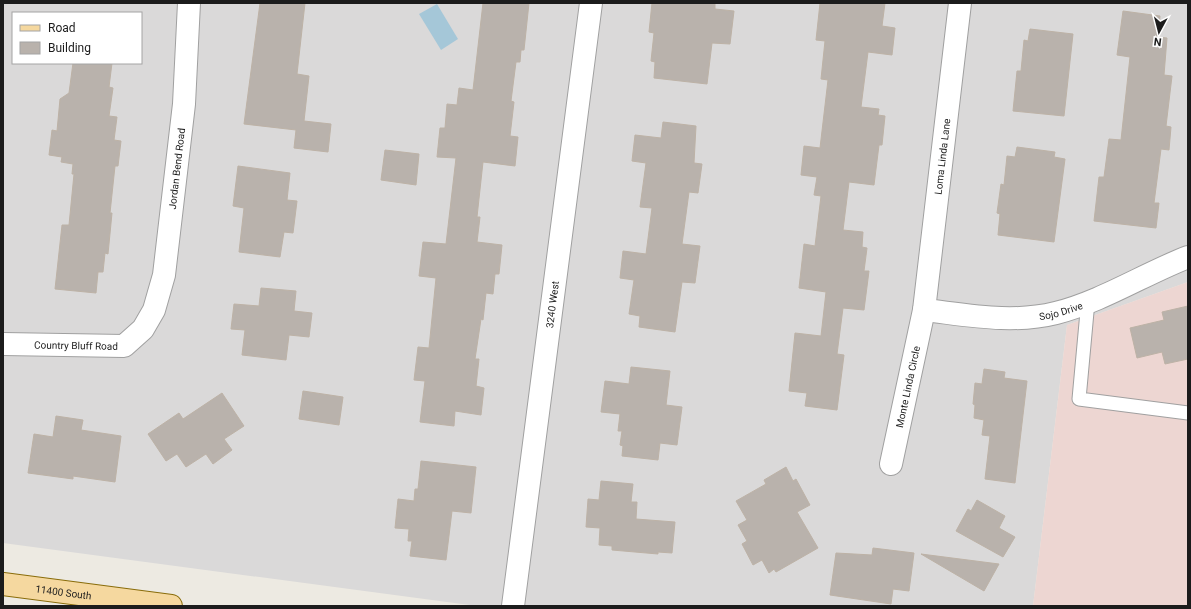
<svg xmlns="http://www.w3.org/2000/svg" width="1191" height="609" font-family="Roboto,sans-serif">
<rect width="100%" height="100%" fill="#edeae2"/>
<path fill="#dad9d9" fill-rule="evenodd" d="M3,3h1185v279l-121,43 -34,281h-556l-474,-63zM13,13h128v50h-128z"/>
<polygon fill="#edd6d2" points="1188,282 1188,606 1033,606 1067,325"/>
<polygon fill="#a5c7d8" points="437,4 458,39 441,50 419,14"/>
<g fill="#b9b2ac" stroke="#bdb2a6">
<polygon points="260,3 305,3 297,74 309,76 304,121 331,124 328,152 294,148 296,130 244,124"/>
<polygon points="483,3 529,3 524,50 521,50 520,62 516,62 511,101 514,102 510,136 518,137 515,166 483,162 477,217 480,217 477,242 502,245 499,274 495,274 493,294 486,293 483,320 481,319 475,359 479,359 476,386 484,388 481,415 455,411 454,426 420,422 425,381 414,380 418,347 429,348 436,278 419,276 423,242 446,244 456,158 437,157 440,128 445,128 447,104 457,105 459,88 473,90"/>
<polygon points="652,3 715,3 715,9 734,11 730,44 712,43 707,84 654,78 655,62 651,61 654,33 649,32"/>
<polygon points="820,3 885,3 882,26 895,28 892,55 868,52 861,107 879,109 878,115 885,116 882,145 879,145 874,185 849,182 843,230 863,232 862,247 867,248 864,271 869,271 864,310 843,308 837,354 844,355 837,410 805,406 807,393 789,391 795,333 821,336 826,292 799,288 804,244 815,246 821,196 814,195 817,177 801,175 804,146 820,148 828,80 821,79 825,41 816,40"/>
<polygon points="1123,11 1160,16 1158,37 1167,38 1164,75 1172,76 1166,126 1171,127 1169,150 1161,149 1154,203 1159,203 1156,228 1094,221 1099,177 1104,177 1109,139 1121,140 1130,57 1117,55"/>
<polygon points="1030,29 1073,34 1064,116 1013,111 1017,71 1021,71 1024,40 1028,41"/>
<polygon points="73,63 112,63 109,87 113,88 109,116 117,117 114,140 121,141 118,166 115,166 110,213 112,213 108,254 105,253 103,272 98,272 96,293 55,289 62,225 69,225 74,174 72,174 73,164 61,162 62,157 49,155 52,130 57,131 60,99 69,93"/>
<polygon points="663,122 696,126 694,163 702,164 698,193 689,192 682,244 700,246 695,283 682,282 675,332 639,327 640,316 629,314 634,280 620,278 623,251 646,254 652,208 640,207 646,163 632,161 635,135 661,138"/>
<polygon points="1017,147 1055,152 1054,157 1065,159 1054,242 998,235 1000,214 997,213 1001,184 1004,185 1007,156 1015,157"/>
<polygon points="385,150 419,154 416,185 381,180"/>
<polygon points="238,166 290,173 287,200 297,201 293,233 284,232 280,257 239,252 244,208 233,206"/>
<polygon points="261,288 296,291 294,311 312,313 309,337 289,335 286,360 242,355 245,330 231,329 234,304 259,306"/>
<polygon points="1188,306 1188,359 1165,364 1162,352 1137,358 1130,328 1164,320 1162,312"/>
<polygon points="631,367 670,371 666,405 682,407 677,445 660,443 658,460 622,456 623,446 620,445 622,431 618,431 620,414 601,412 605,381 629,384"/>
<polygon points="984,369 1005,372 1004,378 1027,381 1015,483 985,479 990,436 982,435 984,420 974,418 975,405 973,404 975,383 982,384"/>
<polygon points="303,391 343,397 339,425 299,419"/>
<polygon points="222,393 244,426 224,439 232,450 213,464 206,454 186,467 177,454 166,461 148,434 179,413 183,419"/>
<polygon points="56,416 83,420 81,430 121,436 115,482 73,476 73,479 28,473 34,434 53,437"/>
<polygon points="421,461 476,467 471,513 452,511 446,560 410,556 412,541 408,541 409,529 395,528 398,499 414,501 415,489 418,489"/>
<polygon points="786,467 793,481 796,479 810,505 797,512 818,548 776,572 774,569 769,573 762,560 753,565 742,544 747,541 738,525 747,520 736,501 766,484 764,480"/>
<polygon points="601,481 633,484 631,502 637,502 636,519 675,522 672,553 658,552 658,554 612,550 612,546 599,545 600,528 586,527 588,499 599,500"/>
<polygon points="977,500 1005,516 999,528 1015,537 1003,557 956,531 968,509 971,511"/>
<polygon points="873,548 914,553 909,591 893,589 891,604 830,595 836,553 872,555"/>
<polygon points="921,554 999,564 984,591"/>
</g>
<g fill="none" stroke-linecap="round" stroke-linejoin="round">
<defs>
<polyline id="service" points="1088,301 1079,399 1188,413"/>
<g id="minor">
<path id="s1" d="M924,310c44,5 88,14 132,3 47,-12 88,-39 132,-56"/>
<path id="s2" d="M3,344l121,2 19,-17 11,-19 10,-35 20,-171 5,-101"/>
<path id="s3" d="M891,464l33,-154 36,-307"/>
<path id="s4" d="M513,606l78,-603"/>
</g>
<g id="primary">
<path id="s5" d="M3,584l168,22"/>
</g>
</defs>
<use href="#service" stroke="#a0a0a0" stroke-width="15"/>
<use href="#minor" stroke="#a0a0a0" stroke-width="24"/>
<use href="#primary" stroke="#896c0a" stroke-width="24"/>
<use href="#service" stroke="#fff" stroke-width="13"/>
<use href="#minor" stroke="#fff" stroke-width="22"/>
<use href="#primary" stroke="#f5d89f" stroke-width="22"/>
</g>
<g text-anchor="middle" stroke-width="3" stroke-linejoin="round" paint-order="stroke">
<g font-size="10" fill="#1c1c1c" stroke="#fff">
<text dy="4" stroke="none"><textPath href="#s3" startOffset="312">Loma Linda Lane</textPath></text>
<text dy="4" stroke="none"><textPath href="#s2" startOffset="312">Jordan Bend Road</textPath></text>
<text dy="4" stroke="none"><textPath href="#s4" startOffset="304">3240 West</textPath></text>
<text dy="4" stroke="none"><textPath href="#s1" startOffset="138">Sojo Drive</textPath></text>
<text dy="4" stroke="none"><textPath href="#s2" startOffset="73">Country Bluff Road</textPath></text>
<text dy="4" stroke="none"><textPath href="#s3" startOffset="79">Monte Linda Circle</textPath></text>
<text dy="4" stroke="none"><textPath href="#s5" startOffset="61">11400 South</textPath></text>
</g>
</g>
<rect width="1191" height="609" fill="none" stroke="#1c1c1c" stroke-width="8"/>
<rect x="12" y="12" width="130" height="52" fill="#ffffff" stroke="#a4a4a4"/>
<rect x="20" y="25" width="20" height="6" fill="#f5d89f" stroke="#a4a4a4"/>
<text x="48" y="32" font-size="12" fill="#1c1c1c">Road</text>
<rect x="20" y="42" width="20" height="12" fill="#b9b2ac" stroke="#a4a4a4"/>
<text x="48" y="52" font-size="12" fill="#1c1c1c">Building</text>
<g transform="translate(1159 32) rotate(187)" stroke="#ffffff" stroke-width="3" paint-order="stroke">
<path d="M0-3L7 15L0 10L-7 15Z" fill="#1c1c1c"/>
<text y="-6" font-size="11" font-weight="bold" text-anchor="middle" fill="#1c1c1c">N</text>
</g>
</svg>
